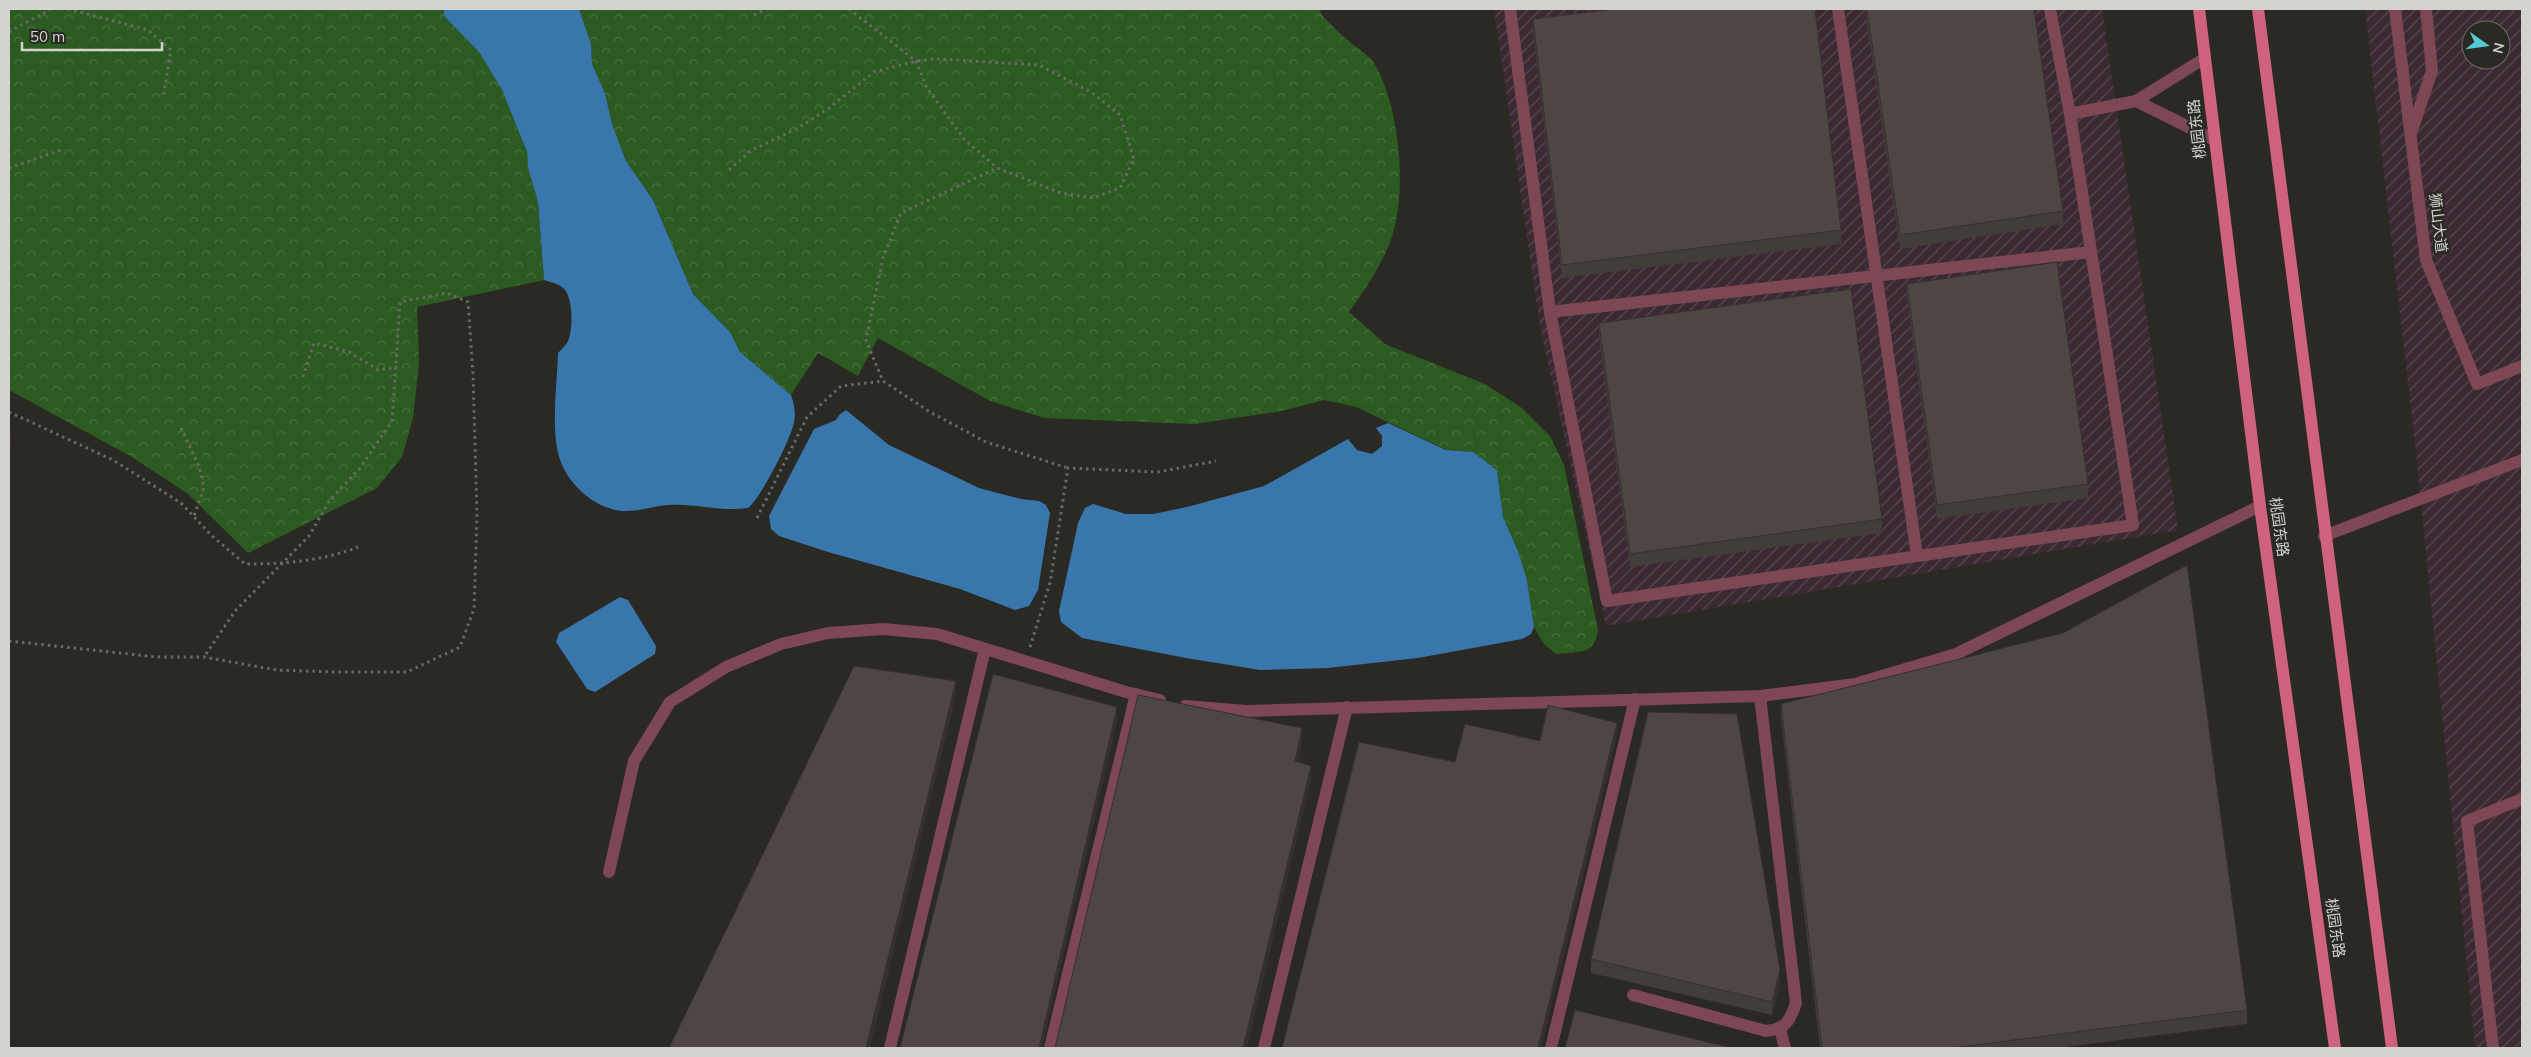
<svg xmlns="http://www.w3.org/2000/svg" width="2531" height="1057" font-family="Mulish,'Noto Sans SC',sans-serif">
<defs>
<pattern id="industrial-furrows" width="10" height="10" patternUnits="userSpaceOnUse" patternTransform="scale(1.25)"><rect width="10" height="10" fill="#3c2a33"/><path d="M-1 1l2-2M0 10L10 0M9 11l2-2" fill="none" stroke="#574850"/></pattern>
<pattern id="forest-crowns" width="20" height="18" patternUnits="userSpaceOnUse" patternTransform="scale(1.25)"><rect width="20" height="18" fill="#2b5b20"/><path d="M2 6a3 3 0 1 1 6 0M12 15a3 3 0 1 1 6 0" fill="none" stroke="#49723f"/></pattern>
</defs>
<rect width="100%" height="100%" fill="#2a2924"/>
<g fill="url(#industrial-furrows)" fill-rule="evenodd">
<polygon points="1494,9 2102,9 2178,530 1606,626 1540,327"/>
<path d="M2365,9h157v1039h-47l-59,-595zM2471,30h30v30h-30z"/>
</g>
<g fill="url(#forest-crowns)">
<polygon points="9,9 444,9 444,16 479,52 502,90 527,152 528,168 538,202 544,280 417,307 419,363 413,418 402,457 377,488 248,553 188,494 132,457 9,390"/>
<path d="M579,9h741l1,5c10,11 19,20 30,29 7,6 18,12 23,20 25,41 33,124 19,170 -9,29 -26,54 -44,79l36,32 100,40 37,24 28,28 14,29 34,165c-3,26 -20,21 -42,24l-13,-11 -9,-16 -7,-47 -9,-29 -15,-34 -6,-47 -24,-18 -26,-2 -91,-43 -32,-7 -42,11 -88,13 -150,-6 -54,-17 -112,-63 -20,38 -40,-23 -27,42 -51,-43 -10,-20 -37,-38 -40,-94 -27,-39 -14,-37 -7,-31 -13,-29 -1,-20z"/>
</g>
<g fill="#3976ab">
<path d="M444,9h135l12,35 1,20 13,29 7,31 14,37 27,39 40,94 37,38 10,20 51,43c3,9 5,17 3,27 -2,15 -34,78 -46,86 -26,4 -54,-5 -80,-3 -15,1 -31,7 -46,6 -31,-3 -60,-32 -65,-63 -5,-30 0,-64 1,-95 4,-4 8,-8 10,-12 5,-12 5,-41 -3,-51 -4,-6 -15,-8 -21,-10l-6,-78 -10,-34 -1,-16 -25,-62 -23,-38 -35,-36z"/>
<polygon points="846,410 889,445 979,488 1021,499 1039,501 1046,505 1050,513 1038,590 1029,606 1015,610 960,589 828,552 779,536 771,529 769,516 814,429 836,420 840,414"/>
<polygon points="1388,423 1446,450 1473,452 1497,470 1503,517 1518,551 1527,580 1534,627 1531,634 1522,639 1418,658 1328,668 1260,670 1186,658 1082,638 1061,622 1059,611 1078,523 1085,508 1093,504 1126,514 1153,514 1187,507 1264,486 1348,439 1357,450 1372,454 1382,446 1382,436 1376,428"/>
<polygon points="620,597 628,600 656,646 655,654 595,692 587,689 556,642 559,633"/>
</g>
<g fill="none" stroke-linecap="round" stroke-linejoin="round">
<g stroke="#6a6965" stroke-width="3" stroke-dasharray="2.5 4" stroke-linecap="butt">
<polyline points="68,9 148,30 171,50 163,98"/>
<polyline points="849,9 916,61 927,88 964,139 997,168"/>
<polyline points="754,15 766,9"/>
<polyline points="9,32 51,9"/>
<polyline points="9,168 64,149"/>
<polyline points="729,170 752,150 800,127 829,108 874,72 916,61 936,59 1039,65 1091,92 1120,115 1134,159 1120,188 1093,198 1061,193 997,168 901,213 883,258 866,340 883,381 930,412 986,442 1068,468"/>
<polyline points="303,377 314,343 349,352 378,370 397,367"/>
<path d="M9,412l104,48 68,43 31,33 33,28c39,0 78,-3 113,-17"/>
<polyline points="181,428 199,466 204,488 194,516"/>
<polyline points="757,518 807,417 841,386 883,381"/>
<polyline points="9,641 157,657 204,657 276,670 333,672 407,672 460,647 474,609 477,515 473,374 468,302 447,293 400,302 392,421 360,468 330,500 309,536 235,611 204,657"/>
<polyline points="1030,647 1050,583 1068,468 1158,472 1216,461"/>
</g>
<g stroke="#7d4854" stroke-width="12">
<polyline points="1510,9 1550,312 1607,601 2133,525 2070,114 2050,9"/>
<polyline points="1838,9 1917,556"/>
<polyline points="2395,9 2426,260 2477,384 2522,366"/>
<polyline points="2205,58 2136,101 2215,140"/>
<polyline points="2070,114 2136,101"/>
<polyline points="2412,130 2432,71 2426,9"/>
<polyline points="1550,312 2091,252"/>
<polyline points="2324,536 2522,460"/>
<polyline points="1185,706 1246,711 1760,696 1855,684 1956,654 2260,506"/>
<polyline points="609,872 634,761 670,702 726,667 781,644 828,633 883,629 937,634 1126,692 1160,700"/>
<path d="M1633,995l133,36c20,-2 24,-10 30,-28l-36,-307"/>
<polyline points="1780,1029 1785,1048"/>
<polyline points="890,1048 985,649"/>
<polyline points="1050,1048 1136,694"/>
<polyline points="1264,1048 1347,707"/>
<polyline points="1551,1048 1635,699"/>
<polyline points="2493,1048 2467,821 2522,799"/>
</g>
<g stroke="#cf637e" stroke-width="12">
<polyline points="2199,9 2260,506 2335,1048"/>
<polyline points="2258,9 2392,1048"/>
</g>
</g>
<g fill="#423c3b">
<polygon points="1865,9 2034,9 2063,211 2063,224 1900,249"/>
<polygon points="1533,19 1841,230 1841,244 1562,278 1533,32"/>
<polygon points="1907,284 2088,484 2088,498 1937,519 1907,298"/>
<polygon points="1599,323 1882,519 1882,533 1630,567 1599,337"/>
<polygon points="2063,633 2247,1010 2247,1024 2057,1048 1820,1048 1781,718 1781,704"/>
<polygon points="1591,959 1780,984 1772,1015 1591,973"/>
</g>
<g fill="#363130">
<polygon points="11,434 11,447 9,450 9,436"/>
<polygon points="956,681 956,695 870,1048 866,1048"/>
<polygon points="1117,707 1117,721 1042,1048 1039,1048"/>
<polygon points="1617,723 1617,736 1541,1048 1538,1048"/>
<polygon points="1302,728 1302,742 1295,775 1295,761"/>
<polygon points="1311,766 1311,780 1247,1048 1243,1048"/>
<polygon points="1780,970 1780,984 1772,1015 1772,1002"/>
</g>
<g fill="#4d4645" stroke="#363130">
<polygon points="1613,9 1815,9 1841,230 1562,265 1533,19"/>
<polygon points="1867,9 2034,9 2063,211 1900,235"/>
<polygon points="2057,262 2088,484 1937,505 1907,284"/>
<polygon points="1851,289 1882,519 1630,554 1599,323"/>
<polygon points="2187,565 2247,1010 1952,1048 1822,1048 1781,704 2063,633"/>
<polygon points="854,666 956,681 866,1048 669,1048"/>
<polygon points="993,674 1117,707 1039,1048 900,1048"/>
<polygon points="1138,695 1302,728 1295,761 1311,766 1243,1048 1055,1048"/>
<polygon points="1548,705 1617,723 1538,1048 1282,1048 1359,742 1455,762 1465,724 1540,741"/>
<polygon points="1648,712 1737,714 1780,970 1772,1002 1591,959"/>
<polygon points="1575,1010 1732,1048 1565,1048"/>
</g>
<g text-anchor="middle" stroke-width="4.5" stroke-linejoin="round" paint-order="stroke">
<g font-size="15" fill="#d3d2cf" stroke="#2a2924">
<text transform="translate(2197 129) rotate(-97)" y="5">桃园东路</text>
<text transform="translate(2438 223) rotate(83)" y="5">狮山大道</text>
<text transform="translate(2279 527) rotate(82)" y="5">桃园东路</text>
<text transform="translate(2335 928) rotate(82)" y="5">桃园东路</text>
</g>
</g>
<rect width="2531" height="1057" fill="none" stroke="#d3d2cf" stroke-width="20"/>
<g transform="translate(2486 45) rotate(104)"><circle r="24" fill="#2a2924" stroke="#6e6d68"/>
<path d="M0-4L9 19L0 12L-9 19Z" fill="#51ccd4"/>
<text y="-8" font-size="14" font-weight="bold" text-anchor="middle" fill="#d3d2cf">N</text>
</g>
<path d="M22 42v8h140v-8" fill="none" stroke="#d3d2cf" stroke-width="2.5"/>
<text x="30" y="42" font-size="15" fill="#d3d2cf" stroke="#2a2924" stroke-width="4" paint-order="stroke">50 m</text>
</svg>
